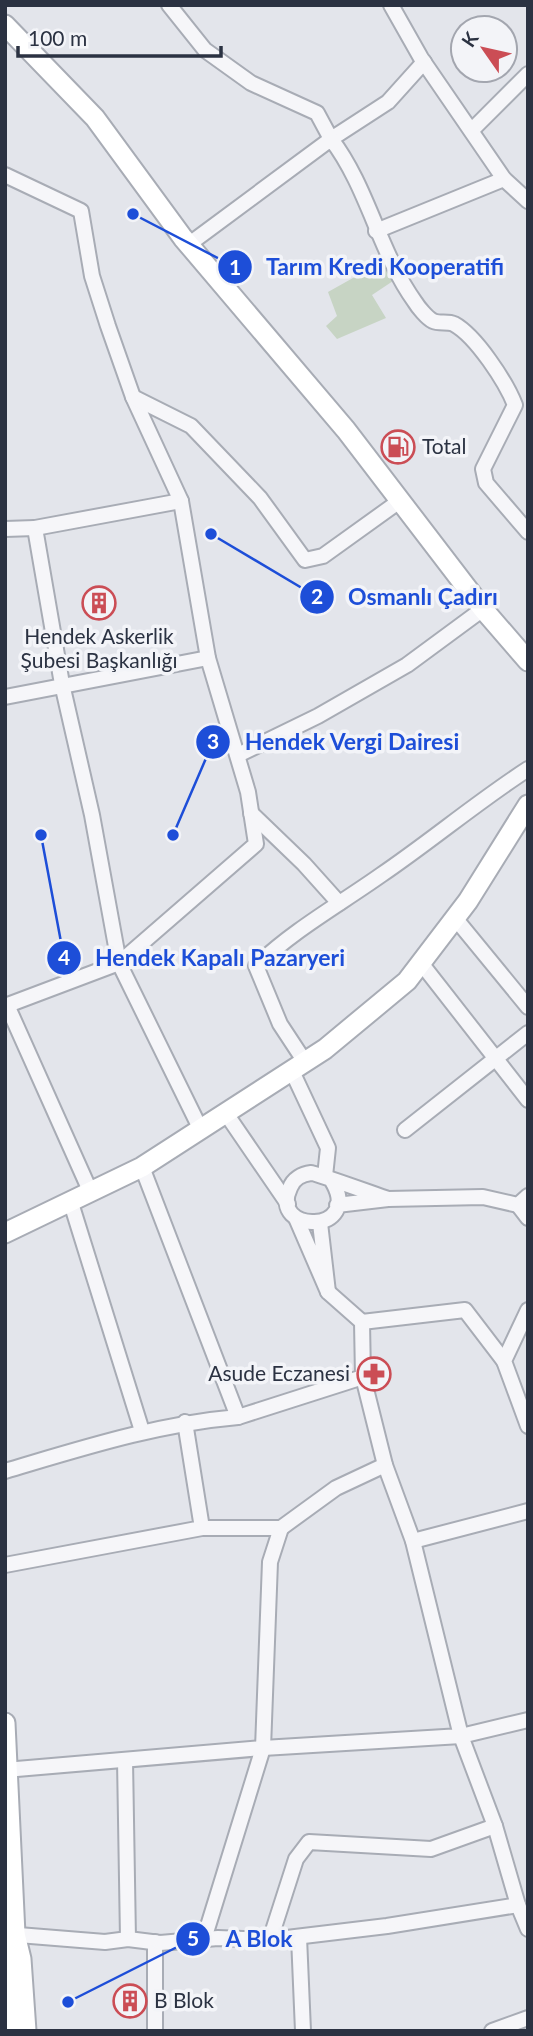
<svg xmlns="http://www.w3.org/2000/svg" width="533" height="2036" font-family="Lato,sans-serif">
<rect width="100%" height="100%" fill="#e3e5eb"/>
<polygon fill="#c7d4c4" points="385,260 396,279 372,295 386,318 337,339 326,326 337,316 328,292"/>
<g fill="none" stroke-linecap="round" stroke-linejoin="round">
<defs>
<g id="minor">
<polyline points="169,5 205,50 251,83 317,113 331,139 388,102 424,62"/>
<polyline points="391,5 421,58 504,179 528,201"/>
<polyline points="472,130 528,74"/>
<polyline points="5,175 81,211 92,276 108,326 133,397 181,501 208,658 248,792 256,844 119,963 5,1006"/>
<polyline points="376,231 504,179"/>
<path d="M188,245l143,-106c37,48 48,113 84,163 3,5 12,16 18,19 6,3 15,0 21,3 22,12 52,58 61,81l-32,64 3,14 42,49"/>
<polyline points="133,397 191,426 260,498 305,560 323,556 401,500"/>
<polyline points="181,501 35,528 62,684 92,815 119,963 200,1128"/>
<polyline points="5,529 35,528"/>
<polyline points="5,697 208,658"/>
<polyline points="238,755 318,716 407,665 483,609"/>
<polyline points="251,813 304,864 339,903"/>
<polyline points="455,918 528,1007"/>
<polyline points="421,963 528,1100"/>
<polyline points="7,1005 91,1193"/>
<path d="M305,1062l-25,-38 -24,-58c39,-37 81,-60 125,-91 50,-34 96,-73 147,-106"/>
<polyline points="291,1069 328,1148 325,1176"/>
<polyline points="225,1112 288,1204"/>
<polyline points="405,1130 528,1033"/>
<path d="M332,1181c32,53 -64,54 -42,7 3,-9 12,-14 21,-15 5,0 65,22 77,26l-51,6"/>
<polyline points="388,1199 483,1197 518,1205 528,1196"/>
<polyline points="71,1203 142,1431"/>
<polyline points="518,1205 528,1218"/>
<polyline points="296,1218 328,1292 320,1223"/>
<polyline points="528,1310 504,1361 528,1426"/>
<polyline points="362,1322 465,1310 504,1361"/>
<polyline points="238,1417 363,1377"/>
<path d="M5,1471c78,-23 152,-47 233,-54l-96,-250"/>
<polyline points="202,1528 281,1528 336,1488 385,1465"/>
<polyline points="413,1541 528,1511"/>
<polyline points="5,1565 202,1528 185,1422"/>
<polyline points="125,1760 128,1939"/>
<polyline points="5,1770 263,1748 461,1736 413,1541 385,1465 363,1377 362,1322 328,1292"/>
<polyline points="518,1905 528,1929"/>
<polyline points="6,1934 105,1942 128,1939 160,1943 218,1938 270,1940 387,1926 518,1905 495,1826 461,1736 528,1720"/>
<polyline points="299,1937 303,2031"/>
<polyline points="204,1939 263,1748 270,1562 281,1528"/>
<polyline points="270,1940 296,1859 309,1842 431,1849 495,1826"/>
<polyline points="155,2031 155,1942"/>
<polyline points="492,2031 528,2018"/>
</g>
<g id="secondary">
<polyline points="5,25 95,118 183,238 346,430 483,609 528,661"/>
<polyline points="5,1233 142,1167 325,1049 407,981 468,901 528,805"/>
<polyline points="5,1723 15,1934 21,1959 26,2031"/>
<polyline points="8,2031 5,1959 15,1934"/>
</g>
</defs>
<use href="#minor" stroke="#a8acb5" stroke-width="18"/>
<use href="#secondary" stroke="#a8acb5" stroke-width="23"/>
<use href="#minor" stroke="#f6f6f9" stroke-width="14"/>
<use href="#secondary" stroke="#fff" stroke-width="19"/>
</g>
<defs>
<symbol id="fuel-ring" viewBox="-11 -11 22 22"><circle r="9.5" fill="#f3f4f8" stroke="#cb4d55" stroke-width="1.5"/><path d="M-5.5-6h7V0h2V4h1.3V-2.5L3-4.5l.8-.8L6-3V5H2.5V1h-1V6h-7ZM-4.2-4.7v3.2H.2V-4.7Z" fill="#cb4d55"/></symbol>
<symbol id="building-ring" viewBox="-11 -11 22 22"><circle r="9.5" fill="#f3f4f8" stroke="#cb4d55" stroke-width="1.5"/><path d="M-4-6H4V6H1V3H-1V6H-4ZM-2.5-4.3h1.7v1.8h-1.7ZM.8-4.3h1.7v1.8H.8ZM-2.5-1h1.7V.8h-1.7ZM.8-1h1.7V.8H.8Z" fill="#cb4d55"/></symbol>
<symbol id="pharmacy-ring" viewBox="-11 -11 22 22"><circle r="9.5" fill="#f3f4f8" stroke="#cb4d55" stroke-width="1.5"/><path d="M-2-6h4v4h4v4h-4v4h-4v-4h-4v-4h4Z" fill="#cb4d55"/></symbol>
</defs>
<g fill-rule="evenodd">
<use href="#fuel-ring" x="379" y="428" width="38" height="38"/>
<use href="#building-ring" x="80" y="584" width="38" height="38"/>
<use href="#pharmacy-ring" x="355" y="1355" width="38" height="38"/>
<use href="#building-ring" x="111" y="1982" width="38" height="38"/>
</g>
<g text-anchor="middle" stroke-width="7" stroke-linejoin="round" paint-order="stroke">
<g font-size="21" fill="#2b3242" stroke="#f3f4f8" text-anchor="start">
<text x="422" y="454">Total</text>
<text x="99" y="644" text-anchor="middle">Hendek Askerlik<tspan x="99" dy="24">Şubesi Başkanlığı</tspan></text>
<text x="350" y="1381" text-anchor="end">Asude Eczanesi</text>
<text x="154" y="2008">B Blok</text>
</g>
</g>
<path fill="none" stroke="#1d4ed8" stroke-width="2.5" d="M133 214L235 267M211 534L317 597M173 835L213 742M41 835L64 958M68 2002L193 1939"/>
<g fill="#1d4ed8" stroke="#f3f4f8" stroke-width="2.5">
<circle cx="133" cy="214" r="7"/>
<circle cx="211" cy="534" r="7"/>
<circle cx="173" cy="835" r="7"/>
<circle cx="41" cy="835" r="7"/>
<circle cx="68" cy="2002" r="7"/>
<circle cx="235" cy="267" r="18"/>
<circle cx="317" cy="597" r="18"/>
<circle cx="213" cy="742" r="18"/>
<circle cx="64" cy="958" r="18"/>
<circle cx="193" cy="1939" r="18"/>
</g>
<g font-size="21" text-anchor="middle" font-weight="bold" fill="#fff">
<text x="235" y="275">1</text>
<text x="317" y="604">2</text>
<text x="213" y="749">3</text>
<text x="64" y="965">4</text>
<text x="193" y="1946">5</text>
</g>
<g font-size="23" text-anchor="middle" font-weight="bold" fill="#1d4ed8" stroke="#f3f4f8" stroke-width="7" stroke-linejoin="round" paint-order="stroke">
<text x="385" y="275">Tarım Kredi Kooperatifi</text>
<text x="423" y="605">Osmanlı Çadırı</text>
<text x="352" y="750">Hendek Vergi Dairesi</text>
<text x="220" y="966">Hendek Kapalı Pazaryeri</text>
<text x="259" y="1947">A Blok</text>
</g>
<rect width="533" height="2036" fill="none" stroke="#2b3242" stroke-width="14"/>
<g transform="translate(484 49) rotate(304)"><circle r="33" fill="#f3f4f8" stroke="#a3a6af" stroke-width="2"/>
<path d="M0-5L12 26L0 18L-12 26Z" fill="#cb4d55"/>
<text y="-10" font-size="19" font-weight="bold" text-anchor="middle" fill="#2b3242">K</text>
</g>
<path d="M18 46v10h203v-10" fill="none" stroke="#2b3242" stroke-width="3.5"/>
<text x="28" y="46" font-size="21" fill="#2b3242" stroke="#f3f4f8" stroke-width="5" paint-order="stroke">100 m</text>
</svg>
